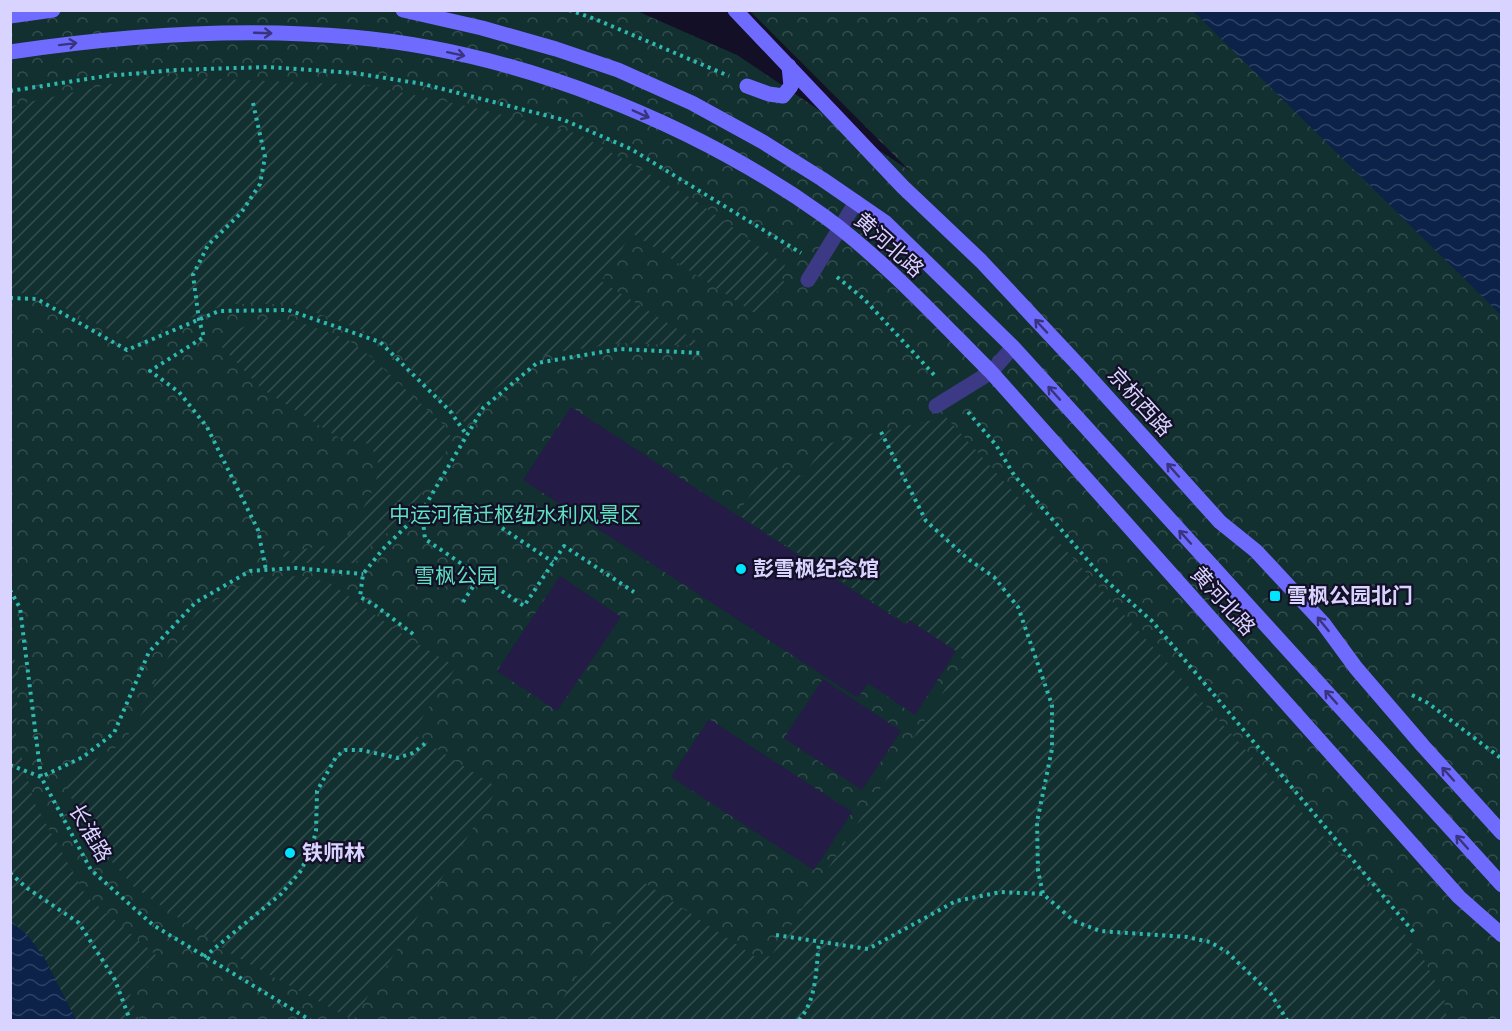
<svg xmlns="http://www.w3.org/2000/svg" width="1512" height="1031" font-family="Overpass,'Noto Sans SC',sans-serif">
<defs>
<pattern id="park-crowns" width="20" height="18" patternUnits="userSpaceOnUse" patternTransform="scale(1.5)"><rect width="20" height="18" fill="#12302f"/><path d="M2 6a3 3 0 1 1 6 0M12 15a3 3 0 1 1 6 0" fill="none" stroke="#344d4e"/></pattern>
<pattern id="garden-furrows" width="10" height="10" patternUnits="userSpaceOnUse" patternTransform="scale(1.5)"><rect width="10" height="10" fill="#12302f"/><path d="M-1 1l2-2M0 10L10 0M9 11l2-2" fill="none" stroke="#344d4e"/></pattern>
<pattern id="water-waves" width="16" height="10" patternUnits="userSpaceOnUse" patternTransform="scale(1.5)"><rect width="16" height="10" fill="#0c2248"/><path d="M0 5q4-4 8 0t8 0" fill="none" stroke="#2f4163"/></pattern>
</defs>
<rect width="100%" height="100%" fill="#130f26"/>
<polygon fill="url(#park-crowns)" points="10,11 637,11 737,55 910,171 750,11 1501,11 1501,1020 11,1020"/>
<g fill="url(#garden-furrows)">
<polygon points="148,76 366,85 471,107 579,134 696,201 785,265 781,275 784,282 759,316 632,233 601,281 704,346 621,343 551,353 531,361 485,397 467,425 383,338 293,304 227,304 132,341 38,295 11,292 11,106"/>
<polygon points="264,319 296,321 347,339 371,357 446,427 451,438 449,446 414,506 396,526 374,543 355,563 284,563 283,552 325,546 348,537 376,484 378,461 370,444 341,439 262,389 218,343 241,328"/>
<polygon points="946,417 1351,867 1422,956 1444,998 1447,1020 549,1020 639,879 757,958 771,956 964,660 737,514 770,466 793,471 802,477 826,444"/>
<polygon points="304,576 330,583 405,636 456,667 412,733 498,788 353,1020 228,952 134,887 112,862 68,793 65,777 122,744 146,707 159,673 184,630 197,612 237,587 261,577"/>
<polygon points="10,644 18,671 16,737 34,802 86,896 156,955 129,991 139,1020 76,1020 29,937 11,921"/>
</g>
<g fill="url(#water-waves)">
<polygon points="1193,11 1501,11 1501,315"/>
<polygon points="11,921 29,937 44,957 76,1020 13,1020 10,1015"/>
</g>
<g fill="#241b47">
<polygon points="571,407 906,625 909,620 956,651 915,715 868,683 858,698 523,480"/>
<polygon points="560,576 621,617 557,711 497,671"/>
<polygon points="823,679 901,731 862,790 784,738"/>
<polygon points="709,719 852,812 814,870 671,777"/>
</g>
<g fill="none" stroke-linecap="round" stroke-linejoin="round">
<g stroke="#2fb8b0" stroke-width="4" stroke-dasharray="3 4.5" stroke-linecap="butt">
<polyline points="569,10 595,19 729,76"/>
<polyline points="10,91 106,76 176,70 268,67 354,73 423,84 564,120 631,149 801,253"/>
<polyline points="253,103 265,157 260,184 241,213 208,245 193,275 199,320 204,337 150,371 179,392 207,427 258,530 266,570"/>
<polyline points="837,277 864,299 937,378"/>
<polyline points="10,298 37,299 127,350 219,311 288,310 380,342 450,411 466,434"/>
<polyline points="968,412 996,445 1014,475 1103,578 1152,621 1416,935"/>
<polyline points="881,432 926,521 968,559 994,577 1018,607 1052,705 1052,749 1037,822 1038,871 1043,894 1074,921 1100,931 1187,937 1210,942 1227,952 1271,994 1287,1020"/>
<polyline points="422,512 425,539 524,606 564,546 634,592"/>
<polyline points="502,528 553,562"/>
<polyline points="10,590 20,608 41,777 91,870 153,925 310,1020"/>
<polyline points="463,602 480,576"/>
<polyline points="413,634 376,606 360,597 363,574 383,549 422,511 483,408 537,363 620,349 700,353"/>
<polyline points="1412,695 1428,703 1502,759"/>
<polyline points="10,765 41,777 83,757 114,733 149,652 196,602 250,571 296,568 363,574"/>
<polyline points="10,873 27,888 79,923 115,980 130,1020"/>
<polyline points="776,935 868,949 956,901 1001,892 1043,894"/>
<polyline points="204,957 281,894 300,872 311,850 316,831 317,791 336,757 345,750 361,750 397,758 413,753 427,742"/>
<path d="M799,1020c18,-20 17,-52 20,-78"/>
</g>
<g stroke="#3d3a85" stroke-width="15">
<polyline points="808,280 856,202"/>
<polyline points="936,406 991,372 1013,347"/>
</g>
<g stroke="#6f6bff" stroke-width="15">
<polyline points="403,10 482,28 556,49 618,70 692,103 763,142 822,179 886,223 1013,347 1502,885"/>
<polyline points="735,10 903,187 981,261 1083,370 1220,522 1256,551 1323,623 1356,668 1423,746 1502,833"/>
<polyline points="10,16 53,10"/>
<path d="M10,52c113,-17 228,-25 342,-15 162,14 339,84 472,179 59,43 115,104 167,156l468,525 43,38"/>
<polyline points="747,86 769,94 783,96 791,86 789,66"/>
</g>
</g>
<defs><path id="oneway-shaft" d="M-6 0H5M1.5-3L5.5 0L1.5 3" fill="none" stroke-width="1.6" stroke-linecap="round" stroke-linejoin="round" transform="scale(1.5)"/></defs>
<g stroke="#38347d">
<use href="#oneway-shaft" transform="translate(263 33) rotate(2)"/>
<use href="#oneway-shaft" transform="translate(68 44) rotate(-7)"/>
<use href="#oneway-shaft" transform="translate(456 54) rotate(12)"/>
<use href="#oneway-shaft" transform="translate(641 114) rotate(24)"/>
<use href="#oneway-shaft" transform="translate(1041 326) rotate(-133)"/>
<use href="#oneway-shaft" transform="translate(1054 393) rotate(-132)"/>
<use href="#oneway-shaft" transform="translate(1173 470) rotate(-132)"/>
<use href="#oneway-shaft" transform="translate(1185 537) rotate(-132)"/>
<use href="#oneway-shaft" transform="translate(1323 624) rotate(-129)"/>
<use href="#oneway-shaft" transform="translate(1331 697) rotate(-132)"/>
<use href="#oneway-shaft" transform="translate(1448 774) rotate(-132)"/>
<use href="#oneway-shaft" transform="translate(1462 842) rotate(-132)"/>
</g>
<g fill="#00e5ff" stroke="#130f26" stroke-width="2">
<circle cx="741" cy="569" r="6"/>
<rect x="1269" y="590" width="12" height="12" rx="3"/>
<circle cx="290" cy="853" r="6"/>
</g>
<g text-anchor="middle" stroke-width="4.5" stroke-linejoin="round" paint-order="stroke">
<g font-size="21" fill="#d9d4ff" stroke="#130f26">
<text transform="translate(889 245) rotate(42)" y="7">黄河北路</text>
<text transform="translate(1140 402) rotate(48)" y="7">京杭西路</text>
<text transform="translate(1223 601) rotate(48)" y="7">黄河北路</text>
<text transform="translate(90 833) rotate(60)" y="7">长淮路</text>
</g>
<g font-size="21" fill="#5fe0c0" stroke="#130f26">
<text x="515" y="522">中运河宿迁枢纽水利风景区</text>
<text x="456" y="583">雪枫公园</text>
</g>
<g font-size="21" font-weight="bold" fill="#d9d4ff" stroke="#130f26" text-anchor="start">
<text x="753" y="576">彭雪枫纪念馆</text>
<text x="1287" y="603">雪枫公园北门</text>
<text x="302" y="860">铁师林</text>
</g>
</g>
<rect width="1512" height="1031" fill="none" stroke="#d9d4ff" stroke-width="24"/>
</svg>
